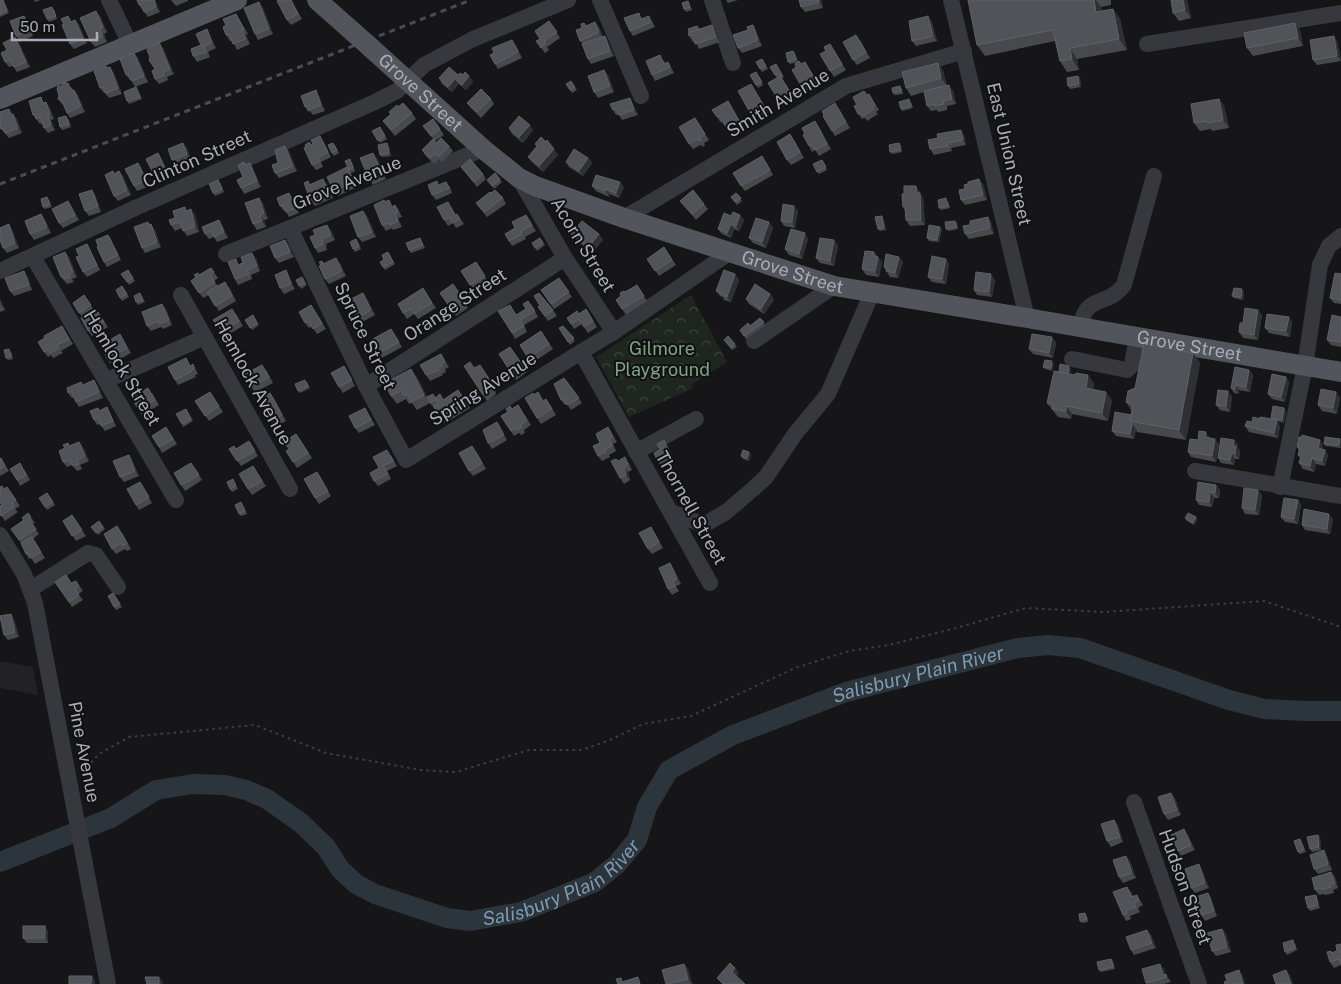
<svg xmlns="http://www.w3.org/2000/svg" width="1341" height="984" font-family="'Public Sans',sans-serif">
<defs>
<pattern id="forest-crowns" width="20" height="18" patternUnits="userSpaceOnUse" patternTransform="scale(1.25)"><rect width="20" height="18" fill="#1e261f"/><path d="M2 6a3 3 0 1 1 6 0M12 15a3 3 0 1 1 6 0" fill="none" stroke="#3c433d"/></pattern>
</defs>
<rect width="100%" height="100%" fill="#161618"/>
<polygon fill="#222225" points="0,661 33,667 38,695 0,688"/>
<polygon fill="url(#forest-crowns)" points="691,295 727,362 692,384 693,388 629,417 596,357"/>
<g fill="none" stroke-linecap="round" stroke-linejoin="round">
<path stroke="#2c353c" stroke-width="20" id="s1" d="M0,862l111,-44 45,-28 37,-6 32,1 21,5 21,9 34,24 25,24 14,22 16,15 19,10 72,24 23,3 51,-9 74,-30 22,-18 20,-24 10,-33 22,-37 64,-35 113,-43 172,-44 30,-3 32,3 149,52 35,9 42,2h35"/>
<polyline stroke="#3d3f44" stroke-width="2" stroke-dasharray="2.5 4" stroke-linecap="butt" points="82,772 99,754 129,737 255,725 326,753 421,770 456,772 529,750 582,750 610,740 643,724 691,716 795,668 849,651 889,645 956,628 1026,608 1105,612 1264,601 1341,627"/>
<g stroke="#37383d" stroke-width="16">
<polyline points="109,0 130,44"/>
<polyline points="600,0 641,96"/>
<polyline points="712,0 733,63"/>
<polyline points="951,0 1027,318"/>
<polyline points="1147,44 1341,13"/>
<polyline points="519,178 565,258 614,332"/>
<polyline points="624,218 846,86 964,51"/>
<polyline points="290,228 366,386 406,460 581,352"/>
<polyline points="226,254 483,149"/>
<polyline points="33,257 176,500"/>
<polyline points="0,271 135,208 375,102 397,91 424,65 473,39 568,0"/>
<polyline points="181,295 290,489"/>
<path d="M1080,327c7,-35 25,-18 44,-42l30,-109"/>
<polyline points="754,341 834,286"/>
<polyline points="1072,359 1127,370 1132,365 1137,337"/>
<polyline points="107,380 205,337"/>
<polyline points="366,386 565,258"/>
<polyline points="636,452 696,419"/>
<polyline points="1195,471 1341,496"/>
<polyline points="1280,487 1305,366 1320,265 1329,246 1341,236"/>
<polyline points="671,512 701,524 707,523 726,512 753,489 766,477 795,434 828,394 872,293"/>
<polyline points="0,535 24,574 35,603 108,984"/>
<polyline points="710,583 581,352 614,332 729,253"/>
<polyline points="31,589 88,553 96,555 118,587"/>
<polyline points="1134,802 1199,984"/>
</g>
<g stroke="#53555c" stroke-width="20">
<polyline points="317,0 352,31"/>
<path id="s2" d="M370,47l113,102 36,29 16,8 89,32 210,68 193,32 314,54"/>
<polyline points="0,99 237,0"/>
</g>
<polyline stroke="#4a4c52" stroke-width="3" stroke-dasharray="6 5" stroke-linecap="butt" points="0,184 471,0"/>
<polyline stroke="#53555c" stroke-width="20" points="352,31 370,47"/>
</g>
<g fill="#47494d">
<polygon points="3,0 9,13 0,17 0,1"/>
<polygon points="34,0 41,0 35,2"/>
<polygon points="137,0 155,0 160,12 148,17 139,5"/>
<polygon points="171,0 188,0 188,1 176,6"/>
<polygon points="278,0 291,0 302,19 291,25 287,20"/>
<polygon points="726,0 738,0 728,3"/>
<polygon points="799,0 821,0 823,8 805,12 801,7"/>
<polygon points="968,0 1111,0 1111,5 1101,7 1102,11 1113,9 1120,19 1127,50 1077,59 1079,70 1067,72 1060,61 1055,41 985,56 977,45"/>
<polygon points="1187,0 1191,18 1179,21 1173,13"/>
<polygon points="688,1 692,10 686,12 684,9"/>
<polygon points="263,8 273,34 258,40 255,34"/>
<polygon points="54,9 57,19 49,22 47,19"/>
<polygon points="100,16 107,32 104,34 107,42 95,47 91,42"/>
<polygon points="642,18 652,21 655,27 633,36 630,31"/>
<polygon points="239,19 248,34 246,35 250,44 237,50 232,40 230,41 226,35"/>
<polygon points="75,20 79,25 87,43 74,49 70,44 72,21"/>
<polygon points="28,21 33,36 20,42 16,36"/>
<polygon points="549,21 560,38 547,47 549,50 545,53 536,41 540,39"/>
<polygon points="932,22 937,41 916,46 912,41"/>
<polygon points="584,23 586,26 599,27 603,37 605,36 608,42 614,56 591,64 588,59 583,44 580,41 582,28"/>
<polygon points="1295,23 1300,31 1303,46 1253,56 1247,48"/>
<polygon points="712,25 716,30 720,42 699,49 695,41 693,42 689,36 699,29"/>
<polygon points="753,25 756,31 762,46 742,53 738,48"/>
<polygon points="207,29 210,35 216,48 208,52 210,57 197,62 193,56 201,45"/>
<polygon points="860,40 870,58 857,65 853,60"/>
<polygon points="1337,41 1341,61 1317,65 1313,60"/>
<polygon points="19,43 30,67 17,72 13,66 9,67 5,62 7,50"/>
<polygon points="830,44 846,70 834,77 830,71 826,51"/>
<polygon points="516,45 522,58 498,69 495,64"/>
<polygon points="163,48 174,74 167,77 168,80 159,84 155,79 155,69"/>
<polygon points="793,51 795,53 798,62 790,64 788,62"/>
<polygon points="134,53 138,58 148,82 135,87 131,80 130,80 126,75"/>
<polygon points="762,59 768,69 762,72 756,62"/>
<polygon points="664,60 665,64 668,62 674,73 655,81 652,75"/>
<polygon points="805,62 819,85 806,92 802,87 802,64"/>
<polygon points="938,63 943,71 947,86 953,91 956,104 947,106 947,110 938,112 937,110 931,111 927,106 924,92 911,96 906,88"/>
<polygon points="776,64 784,77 782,78 795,99 782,106 779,101 777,78 770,67"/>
<polygon points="108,68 114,73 122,94 109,98 105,93 104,93 100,88"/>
<polygon points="604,70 608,75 614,92 598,98 594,92"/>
<polygon points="756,72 763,85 758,88 750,75"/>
<polygon points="458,75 463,75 469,76 473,82 466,90 459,84 452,92 442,84 439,78"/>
<polygon points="1078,76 1080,78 1081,87 1070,89 1068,86"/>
<polygon points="571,81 577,90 572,93 570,90"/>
<polygon points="65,82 72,88 73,90 78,95 85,112 70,118 67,113 64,105 62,104 58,99"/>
<polygon points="900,86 902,89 903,94 895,95 893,93"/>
<polygon points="136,87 138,90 142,99 129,104 127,101"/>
<polygon points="754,89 769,113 756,121 752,116"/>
<polygon points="867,95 872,99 879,110 876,112 878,114 867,121 865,118 862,119 858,114 857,105"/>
<polygon points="319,96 325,111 313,115 310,111 308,112 305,107"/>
<polygon points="630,98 633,104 638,115 622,120 619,115 616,115 613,110"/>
<polygon points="491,99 494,104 481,118 471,108 467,103"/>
<polygon points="1219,99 1224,106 1229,128 1212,131 1211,129 1200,131 1194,123"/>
<polygon points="728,101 745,131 740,134 739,133 732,136 723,121 721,123 717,117"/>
<polygon points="911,102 913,108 903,111 901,109"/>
<polygon points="45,103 50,108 54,119 51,120 55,130 48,133 44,128 42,123 40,124 33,115"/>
<polygon points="835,103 850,128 835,136 832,131"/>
<polygon points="398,107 412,113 416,119 395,136 383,121"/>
<polygon points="12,114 17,119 22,133 9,138 1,129"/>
<polygon points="68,118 71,127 62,130 60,127"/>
<polygon points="695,118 709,140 704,143 705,145 702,147 701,145 693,149 689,144"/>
<polygon points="433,119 444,135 435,141 436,143 449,146 453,151 442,162 439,159 434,164 425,155 422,150 434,140 423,126"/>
<polygon points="380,127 387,139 380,143 372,131"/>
<polygon points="819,127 831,149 819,156 815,150 812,152 809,146"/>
<polygon points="509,128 533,130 523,143 512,134"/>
<polygon points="964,135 966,145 951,148 952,151 934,155 930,149"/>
<polygon points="794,140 804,158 791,165 787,160"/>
<polygon points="323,141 331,157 321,162 323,167 316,170 312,165 306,147 309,142 311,145"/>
<polygon points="899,143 901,146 902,152 892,154 890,152"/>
<polygon points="535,144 558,155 543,172 532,162 528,157 537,147"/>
<polygon points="335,145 339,153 334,156 332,153"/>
<polygon points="285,146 289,151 297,171 279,178 275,173"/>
<polygon points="389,146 391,156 382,157 380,155"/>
<polygon points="187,148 191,160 176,166 172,160"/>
<polygon points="158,153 161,158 170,176 158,182 155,177"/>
<polygon points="377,158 386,179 373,185 369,179"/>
<polygon points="588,158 592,163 583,176 569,167 566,162"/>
<polygon points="822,160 827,170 819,174 817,172"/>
<polygon points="352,162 355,171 351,173 349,170"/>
<polygon points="766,162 773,175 745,191 741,186"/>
<polygon points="138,163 141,168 150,186 137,191 134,186"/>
<polygon points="250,163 253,169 261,187 244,194 241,188 246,165"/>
<polygon points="347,167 357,187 338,196 334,191"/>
<polygon points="461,167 483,174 486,179 477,187"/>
<polygon points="119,171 123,176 131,195 118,201 114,196 114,174"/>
<polygon points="495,173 502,182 494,189 487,180"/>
<polygon points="308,181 310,184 327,184 333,198 315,206 311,201"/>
<polygon points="220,182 224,192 215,196 213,193"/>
<polygon points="446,182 450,187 452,193 436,200 432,195 439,185"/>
<polygon points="983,184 987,200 965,205 961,200"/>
<polygon points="592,186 624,187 619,198 610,194 609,197 596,191"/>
<polygon points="92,190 95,195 101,212 89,216 85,211"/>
<polygon points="920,191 920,193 923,198 925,225 910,226 906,220 905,210 903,207"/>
<polygon points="289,193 293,199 299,213 289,217 285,210 284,211 280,206"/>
<polygon points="491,193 503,198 506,204 487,217 476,203"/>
<polygon points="736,193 742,201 737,205 731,197"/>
<polygon points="259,198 263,203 268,219 264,220 266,227 257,230 253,224"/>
<polygon points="49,200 52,207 45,209 43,207"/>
<polygon points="68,201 72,207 79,220 63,228 59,223"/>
<polygon points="680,201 704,204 708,209 696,220"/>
<polygon points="948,201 950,208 941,210 939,208"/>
<polygon points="448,202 456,215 457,214 464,224 456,228 453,223 448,226 444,220"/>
<polygon points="395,205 399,211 402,217 398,218 402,227 393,230 392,228 386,231 382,225 393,206"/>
<polygon points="187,210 195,214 199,232 187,236 182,228 175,231 171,225 175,218"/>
<polygon points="363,211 367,216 376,237 362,242 358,237"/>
<polygon points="798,211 795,228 784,226 781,221"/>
<polygon points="41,214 45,220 51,233 34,240 30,234"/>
<polygon points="526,215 536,231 525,237 526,239 512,246 509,241 515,228"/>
<polygon points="740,215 744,220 739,231 734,229 731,238 722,234 718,229 731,216"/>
<polygon points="988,217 991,222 994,234 969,239 965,234 970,225"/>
<polygon points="883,218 886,230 880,231 878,229"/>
<polygon points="955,221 957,223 958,229 948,231 946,229"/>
<polygon points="148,222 155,230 161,247 145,253 142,248"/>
<polygon points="769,222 773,228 766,248 753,243 749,238"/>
<polygon points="222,225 228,238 217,242 214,237 209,239 205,234"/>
<polygon points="940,227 942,229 939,242 929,241 927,238"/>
<polygon points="12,230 19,248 7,253 3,248"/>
<polygon points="331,230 335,240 326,244 327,246 326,246 327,250 318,253 315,248 315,235"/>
<polygon points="571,234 599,234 603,240 592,253 575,239"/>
<polygon points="108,235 111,240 121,260 107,267 104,262 98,246"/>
<polygon points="420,238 425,248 411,253 409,250"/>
<polygon points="540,238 545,245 537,251 532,243"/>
<polygon points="808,239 802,259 789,255 785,249"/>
<polygon points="285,240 289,245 294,257 279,263 275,258"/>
<polygon points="834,240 838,246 834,266 820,263 816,258"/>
<polygon points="358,242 361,249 355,252 353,249"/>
<polygon points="87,244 100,270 87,277 83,272 79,256"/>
<polygon points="664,247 676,265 659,276 647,259"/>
<polygon points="65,252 69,257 77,277 72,279 74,282 67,284 61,277"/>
<polygon points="388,252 395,264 385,270 383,267"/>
<polygon points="874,252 882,262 879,277 866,275 862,269"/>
<polygon points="899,257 903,262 898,278 890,277 884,267"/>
<polygon points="256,258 260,271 251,275 252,279 238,285 235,279 239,264"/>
<polygon points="946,259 949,264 946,284 932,282 928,277"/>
<polygon points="322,261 324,263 340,263 346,276 329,284 325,279 321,265"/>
<polygon points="476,262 488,281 474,290 461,271"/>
<polygon points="211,268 218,278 214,281 218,286 229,287 236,301 219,311 209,295 203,298 191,281"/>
<polygon points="128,270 135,281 129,285 127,282"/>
<polygon points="286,270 289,276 295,289 284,294 280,288"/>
<polygon points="735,274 739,280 731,302 724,300 723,297 720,296 716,291"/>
<polygon points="1341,274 1341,304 1334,303 1330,298"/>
<polygon points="28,277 32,290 14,296 10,291"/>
<polygon points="302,277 307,285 301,289 296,280"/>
<polygon points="559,278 572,297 554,309 541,290"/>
<polygon points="995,280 992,297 977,295 974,290"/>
<polygon points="453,284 468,308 456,316 440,293"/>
<polygon points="637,285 647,301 626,315 616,300 621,296 625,292"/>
<polygon points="122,286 129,297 122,301 120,298"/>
<polygon points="1244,292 1243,300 1234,298 1232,296"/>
<polygon points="140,293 145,302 138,305 136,302"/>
<polygon points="426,293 436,308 418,319 414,314 407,319 403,313"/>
<polygon points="770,294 774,300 764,314 749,304 746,299"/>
<polygon points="84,295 94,310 96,309 108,327 92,336 88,331 82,317 73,303"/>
<polygon points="0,299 5,310 0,312"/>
<polygon points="367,299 375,315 362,322 360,319 357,320 354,314"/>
<polygon points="162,304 166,309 172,325 163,329 161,327 151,331 147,326"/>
<polygon points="311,305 326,329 317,334 312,326 309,328 305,323"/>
<polygon points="532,306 538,317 524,325 527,332 515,339 512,333 516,315"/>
<polygon points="540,306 553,310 557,316 548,321 538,307"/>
<polygon points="586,309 597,327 588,333 582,324 574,329 567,318 579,314"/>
<polygon points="236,314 243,326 226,336 213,320"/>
<polygon points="253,315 259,325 252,330 245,320"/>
<polygon points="1262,315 1258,340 1243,338 1239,332 1243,323"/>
<polygon points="1289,317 1292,322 1290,337 1269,333 1265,328"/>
<polygon points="1341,317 1341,347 1331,345 1327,340"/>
<polygon points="760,318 765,325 746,339 740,330 750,326"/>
<polygon points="563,326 575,341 570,345 559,328"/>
<polygon points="391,329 402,347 382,358 379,353"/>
<polygon points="65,331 73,344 61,351 63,353 53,358 51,355 48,357 44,352"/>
<polygon points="541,331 553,349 532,363 520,345"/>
<polygon points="120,334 131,353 111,364 107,359 107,344"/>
<polygon points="728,336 737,347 732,350 724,340"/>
<polygon points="1052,337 1056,343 1053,358 1033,354 1029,349"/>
<polygon points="510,347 527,372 516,380 499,354"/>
<polygon points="11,351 13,359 8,360 6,358"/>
<polygon points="1193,353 1200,363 1186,440 1137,432 1136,429 1134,439 1116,436 1112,431 1131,415 1132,411 1126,402 1135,388"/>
<polygon points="441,354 449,367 445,369 446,372 442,374 443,375 430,381 426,375"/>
<polygon points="193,364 198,374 195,375 196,377 178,385 175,380"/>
<polygon points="1054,364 1052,371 1045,369 1043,367"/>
<polygon points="344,366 355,386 343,393 339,387"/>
<polygon points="474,368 496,390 496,394 487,401 483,395"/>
<polygon points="1071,369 1070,374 1094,383 1093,389 1112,400 1108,421 1072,414 1071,419 1058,417 1047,403 1059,372"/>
<polygon points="266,370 273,383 255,392 251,387"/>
<polygon points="1249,370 1253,375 1250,392 1239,390 1239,394 1234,393 1231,388"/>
<polygon points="417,377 427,397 436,397 443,400 458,390 470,408 445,423 433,406 437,403 432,406 430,403 417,410 412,403 409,404 406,399 397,404 391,396"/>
<polygon points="1286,377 1289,382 1285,402 1272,399 1268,394"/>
<polygon points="564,378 582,403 571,410 567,404 565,405 561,400"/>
<polygon points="307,382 310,388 300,393 298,391"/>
<polygon points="83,385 98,386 103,398 79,407 76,402 74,397 72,398 68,393"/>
<polygon points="210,392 223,412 209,421 195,401"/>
<polygon points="152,393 159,405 142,415 138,409"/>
<polygon points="534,395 544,401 546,399 556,415 541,424 537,418"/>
<polygon points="1232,396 1230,412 1220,410 1216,405"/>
<polygon points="1340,397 1337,414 1322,411 1318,405"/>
<polygon points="274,398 286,421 274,427 270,422"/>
<polygon points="518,405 531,425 524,430 525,433 521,435 519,433 514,436 501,416"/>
<polygon points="107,407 110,413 116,426 105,431 100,424 97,425 94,420 98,408 100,410"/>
<polygon points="365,408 375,425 359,433 355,428"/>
<polygon points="1284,408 1286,411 1284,423 1277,421 1280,426 1278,438 1249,432 1245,426 1260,419 1272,420 1271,418"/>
<polygon points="186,409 193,421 183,427 182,424"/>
<polygon points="497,422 507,440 492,449 488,443"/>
<polygon points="608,427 617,442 613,444 616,451 609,455 610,457 602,461 598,456 600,443"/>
<polygon points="170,433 177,444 162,453 159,447"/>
<polygon points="1210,438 1219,444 1216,462 1191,457 1188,452 1198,440"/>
<polygon points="300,439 312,458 297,468 286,451"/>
<polygon points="1340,439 1341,441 1341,448 1326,446 1324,444"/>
<polygon points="1234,440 1238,445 1238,448 1240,451 1239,459 1235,459 1234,465 1221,463 1218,458"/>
<polygon points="79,442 83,447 89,461 80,465 82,469 77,471 72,465 67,467 63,462 70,446"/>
<polygon points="1323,445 1322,449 1325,450 1328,455 1325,466 1316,464 1314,472 1303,469 1299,463 1300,458 1298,455 1299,451 1297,447"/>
<polygon points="252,446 258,456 241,466 229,449"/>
<polygon points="667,446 675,461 662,467 658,462"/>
<polygon points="476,451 486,469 473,476 469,471"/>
<polygon points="749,452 751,455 749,461 743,459 741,456"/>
<polygon points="129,455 132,460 139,476 124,482 120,477"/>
<polygon points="391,455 397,466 387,471 391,479 378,486 374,481 379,468"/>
<polygon points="1,458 9,471 0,476 0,459"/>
<polygon points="618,461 628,462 632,470 628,472 630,480 624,484 620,478"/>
<polygon points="253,466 266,486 252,495 248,489"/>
<polygon points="195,468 202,480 185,491 181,485"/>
<polygon points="24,469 30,480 20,486 17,480"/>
<polygon points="320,477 331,496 319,504 315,498"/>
<polygon points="233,479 238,489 232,492 230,489"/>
<polygon points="140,482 152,503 139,510 136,505"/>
<polygon points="1216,485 1220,490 1219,498 1214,498 1212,507 1199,505 1196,500"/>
<polygon points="7,487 20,506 15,509 18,512 5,521 0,514 4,489"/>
<polygon points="47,493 55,505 47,510 45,507"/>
<polygon points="1262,495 1259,515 1245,514 1242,508"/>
<polygon points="1298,500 1301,505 1298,524 1285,522 1281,517"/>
<polygon points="243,505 247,514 241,516 239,514"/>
<polygon points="28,513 35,523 32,524 39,534 33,539 45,558 35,564 31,558 29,559 26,554 21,543 11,529 24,520"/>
<polygon points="72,515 86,536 76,541 63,521"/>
<polygon points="1196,517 1197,520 1194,525 1187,521 1185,518"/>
<polygon points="1333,519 1330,534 1305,530 1302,525"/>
<polygon points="99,521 105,529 98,535 91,527"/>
<polygon points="121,531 131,549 127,551 125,549 116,554 112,549"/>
<polygon points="654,532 663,548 652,554 648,549"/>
<polygon points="670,563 674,569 681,584 676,586 679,591 672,595 668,589"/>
<polygon points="76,581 83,591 78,594 83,600 72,607 55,582 71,583"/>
<polygon points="113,593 122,607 116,610 114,607"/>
<polygon points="14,619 19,637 8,640 4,635"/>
<polygon points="1175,798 1181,815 1168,820 1164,814"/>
<polygon points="1114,820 1118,825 1123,842 1111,847 1107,841"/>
<polygon points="1188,835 1195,850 1181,856 1178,851"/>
<polygon points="1320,837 1321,850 1312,852 1310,849"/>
<polygon points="1300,839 1306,852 1300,854 1298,852"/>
<polygon points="1327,856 1332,870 1318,874 1314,869"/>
<polygon points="1130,861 1136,878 1123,883 1119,877"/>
<polygon points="1202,870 1209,888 1195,893 1191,888"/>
<polygon points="1331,872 1335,877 1338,888 1333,890 1334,893 1325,895 1324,894 1319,895 1315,890"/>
<polygon points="1127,887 1131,892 1133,896 1140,900 1143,905 1138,908 1140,912 1130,916 1131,919 1126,921 1123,915"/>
<polygon points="1208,893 1211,898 1217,916 1205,921 1202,916 1194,918 1190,913"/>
<polygon points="1317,898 1320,908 1310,911 1308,908"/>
<polygon points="1087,916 1088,922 1082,923 1080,921"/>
<polygon points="45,926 48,932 48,943 27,943 23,938"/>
<polygon points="1222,929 1226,934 1231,952 1216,956 1212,951"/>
<polygon points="1151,935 1156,948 1134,955 1131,950"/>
<polygon points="1295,943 1297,950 1287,955 1285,952"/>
<polygon points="1341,944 1341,965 1334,968 1330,962 1331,951 1332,953 1337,951"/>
<polygon points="1111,959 1113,961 1115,969 1101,972 1099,970"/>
<polygon points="684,964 688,969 692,984 666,984"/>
<polygon points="1164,969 1165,975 1170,980 1171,982 1164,984 1147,984 1146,983"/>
</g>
<g fill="#2f3033">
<polygon points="154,0 155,0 160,12 156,7"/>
<polygon points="819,0 821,0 823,8 819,2"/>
<polygon points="1094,0 1096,0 1101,7 1104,23 1096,12"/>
<polygon points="1183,0 1187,0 1191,18 1185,10"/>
<polygon points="259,2 263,8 273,34 269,29"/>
<polygon points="1113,9 1120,19 1127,50 1119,39"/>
<polygon points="96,11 100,16 107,32 103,27"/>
<polygon points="24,16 28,21 33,36 30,31"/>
<polygon points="928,16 932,22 937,41 933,36"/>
<polygon points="75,20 79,25 87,43 83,38"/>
<polygon points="595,22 599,27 603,38 599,32"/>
<polygon points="1295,23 1300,31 1303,46 1298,38"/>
<polygon points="712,25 716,30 720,42 716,37"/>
<polygon points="753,25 756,31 762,46 758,40"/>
<polygon points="100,28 104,34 107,42 103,36"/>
<polygon points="207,29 210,35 216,48 212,43"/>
<polygon points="242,30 246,35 250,44 246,39"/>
<polygon points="605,36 608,42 614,56 610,51"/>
<polygon points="1334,36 1337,41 1341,61 1337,56"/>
<polygon points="15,37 19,43 30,67 26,62"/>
<polygon points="512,40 516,45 522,58 518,52"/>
<polygon points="159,42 163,48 174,74 170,69"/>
<polygon points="1070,48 1077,59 1079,70 1072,59"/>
<polygon points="134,53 138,58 148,82 144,76"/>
<polygon points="938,63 943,71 947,86 941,78"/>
<polygon points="110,67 114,73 122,94 118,88"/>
<polygon points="604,70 608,75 614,92 610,86"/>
<polygon points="469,76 473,82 466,90 462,85"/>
<polygon points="1078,76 1080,78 1081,87 1079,84"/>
<polygon points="455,79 459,84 452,92 448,87"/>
<polygon points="949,85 953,91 956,104 952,99"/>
<polygon points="74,90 78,95 85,112 81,106"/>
<polygon points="316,90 319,96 325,111 321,105"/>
<polygon points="630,98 633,104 638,115 634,110"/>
<polygon points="1219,99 1224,106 1229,128 1223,120"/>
<polygon points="46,102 50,108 54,119 50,114"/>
<polygon points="13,114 17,119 22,133 18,128"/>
<polygon points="48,115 51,120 55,130 51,125"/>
<polygon points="815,121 819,127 831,149 827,144"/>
<polygon points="530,125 533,130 523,143 519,137"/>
<polygon points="961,130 964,135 966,145 963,140"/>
<polygon points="183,143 187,148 191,160 187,154"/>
<polygon points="387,143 389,146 391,156 389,153"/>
<polygon points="285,146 289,151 297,171 293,166"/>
<polygon points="554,149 558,155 543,172 539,166"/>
<polygon points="158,153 161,158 170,176 166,171"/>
<polygon points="373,153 377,158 386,179 382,174"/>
<polygon points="588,158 592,163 583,176 579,171"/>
<polygon points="138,163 141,168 150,186 146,180"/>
<polygon points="250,163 253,169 261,187 257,181"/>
<polygon points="119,171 123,176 131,195 127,190"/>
<polygon points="323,179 327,184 333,198 329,193"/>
<polygon points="979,179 983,184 987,200 983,195"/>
<polygon points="620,182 624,187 619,198 616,193"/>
<polygon points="916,186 923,198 925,225 921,220 917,193"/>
<polygon points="606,189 610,194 609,197 606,191"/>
<polygon points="92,190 95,195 101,212 98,206"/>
<polygon points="289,193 293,199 299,213 295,208"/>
<polygon points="259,198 263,203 268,219 264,213"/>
<polygon points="68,201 72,207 79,220 75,215"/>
<polygon points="794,206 798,211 795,228 792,222"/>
<polygon points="191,209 195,214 199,232 195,227"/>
<polygon points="363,211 367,216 376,237 372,232"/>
<polygon points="395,213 398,218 402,227 398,221"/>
<polygon points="41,214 45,220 51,233 47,227"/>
<polygon points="260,215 264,220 266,227 262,221"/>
<polygon points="740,215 744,220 739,231 736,226"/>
<polygon points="882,216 883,218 886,230 884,227"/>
<polygon points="988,217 991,222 994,234 990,228"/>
<polygon points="219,220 222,225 228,238 224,232"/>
<polygon points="769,222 773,228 766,248 762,242"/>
<polygon points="9,224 12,230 19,248 15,243"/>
<polygon points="151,224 155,230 161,247 157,242"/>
<polygon points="731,224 734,229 731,238 727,233"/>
<polygon points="327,225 331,230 335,240 331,235"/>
<polygon points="940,227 942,229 939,242 937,240"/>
<polygon points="805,233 808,239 802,259 799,254"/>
<polygon points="599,234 603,240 592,253 589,247"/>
<polygon points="285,240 289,245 294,257 290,252"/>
<polygon points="834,240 838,246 834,266 830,261"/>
<polygon points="65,252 69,257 77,277 73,272"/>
<polygon points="252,253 256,258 260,271 257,266"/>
<polygon points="878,257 882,262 879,277 875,271"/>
<polygon points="899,257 903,262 898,278 895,273"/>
<polygon points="336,258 340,263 346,276 342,271"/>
<polygon points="946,259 949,264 946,284 942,279"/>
<polygon points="286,270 289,276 295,289 291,284"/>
<polygon points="24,271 28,277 32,290 29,285"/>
<polygon points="735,274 739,280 731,302 727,297"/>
<polygon points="991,274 995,280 992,297 989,292"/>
<polygon points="1242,289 1244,292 1243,300 1241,297"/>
<polygon points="363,293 367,299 375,315 371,310"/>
<polygon points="770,294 774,300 764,314 761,309"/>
<polygon points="0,299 5,310 1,305"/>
<polygon points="162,304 166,309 172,325 169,320"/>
<polygon points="1258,310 1262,315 1258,340 1254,335"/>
<polygon points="1289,317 1292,322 1290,337 1286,331"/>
<polygon points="1052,337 1056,343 1053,358 1049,353"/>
<polygon points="1193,353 1200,363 1186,440 1179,430"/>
<polygon points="1052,361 1054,364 1052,371 1051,368"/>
<polygon points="480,365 496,390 496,394 492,388"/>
<polygon points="1069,366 1071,369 1069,378 1068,375"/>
<polygon points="411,369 417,377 430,402 424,395"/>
<polygon points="1249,370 1253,375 1250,392 1246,387"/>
<polygon points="1088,375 1094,383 1092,396 1086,388"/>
<polygon points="1286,377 1289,382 1285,402 1281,397"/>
<polygon points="94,380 98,386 103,398 99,392"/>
<polygon points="1236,385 1239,390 1239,394 1235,389"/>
<polygon points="1228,391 1232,396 1230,412 1226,406"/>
<polygon points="1106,392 1112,400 1108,421 1102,413"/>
<polygon points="1336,392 1340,397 1337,414 1333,408"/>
<polygon points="270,393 274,398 286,421 282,415"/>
<polygon points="1066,406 1072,414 1071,419 1066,411"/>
<polygon points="1284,408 1286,411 1284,423 1282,420"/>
<polygon points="1277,420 1280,426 1278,438 1274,433"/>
<polygon points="1132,424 1136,429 1134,439 1130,434"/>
<polygon points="1206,432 1210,438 1209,443 1205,437"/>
<polygon points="1215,439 1219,444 1216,462 1212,456"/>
<polygon points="1340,439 1341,441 1341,448 1339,445"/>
<polygon points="664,440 667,446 675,461 671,455"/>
<polygon points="1234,440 1238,445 1238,448 1240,451 1239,459 1235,454 1233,446"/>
<polygon points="1320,440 1323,445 1321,453 1318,448"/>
<polygon points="79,442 83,447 89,461 85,456"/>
<polygon points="1325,450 1328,455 1325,466 1322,461"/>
<polygon points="749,452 751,455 749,461 747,458"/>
<polygon points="1232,453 1235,459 1234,465 1230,460"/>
<polygon points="129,455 132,460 139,476 135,471"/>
<polygon points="1312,458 1316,464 1314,472 1310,466"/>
<polygon points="624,467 628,472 630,480 626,475"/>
<polygon points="1216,485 1220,490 1219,498 1215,493"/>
<polygon points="1258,490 1262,495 1259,515 1255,510"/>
<polygon points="1210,492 1214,498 1212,507 1209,502"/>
<polygon points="1298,500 1301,505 1298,524 1294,519"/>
<polygon points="1329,514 1333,519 1330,534 1327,529"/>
<polygon points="1196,517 1197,520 1194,525 1193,523"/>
<polygon points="670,563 674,569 681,584 677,579"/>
<polygon points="11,614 14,619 19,637 15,632"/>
<polygon points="1171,793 1175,798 1181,815 1177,810"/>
<polygon points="1114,820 1118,825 1123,842 1120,837"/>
<polygon points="1184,829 1188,835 1195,850 1191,845"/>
<polygon points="1318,835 1320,837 1321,850 1319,847"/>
<polygon points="1324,850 1327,856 1332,870 1328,864"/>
<polygon points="1126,856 1130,861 1136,878 1132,873"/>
<polygon points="1199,864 1202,870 1209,888 1205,883"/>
<polygon points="1331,872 1335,877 1338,888 1335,883"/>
<polygon points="1208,893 1211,898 1217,916 1214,911"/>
<polygon points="1316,895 1317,898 1320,908 1318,905"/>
<polygon points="45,926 48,932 48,943 45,938"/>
<polygon points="1222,929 1226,934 1231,952 1227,947"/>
<polygon points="1147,930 1151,935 1156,948 1152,943"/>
<polygon points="684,964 688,969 692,984 688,979"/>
<polygon points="1160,964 1164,969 1166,977 1163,975"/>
<polygon points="735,968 739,973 736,977 732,972"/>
<polygon points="1239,970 1243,975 1245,984 1243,984"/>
<polygon points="1286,970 1290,975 1293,984 1291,984"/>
<polygon points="92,976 95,981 95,984 91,984"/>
<polygon points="159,977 163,982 163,984 159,984"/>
</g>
<g fill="#525359" stroke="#5f6168">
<polygon points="3,0 7,10 0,14 0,1"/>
<polygon points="137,0 154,0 156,7 144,12 141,4 139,5"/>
<polygon points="278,0 291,0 298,14 287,20 277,1"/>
<polygon points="799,0 819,0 819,2 801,7"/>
<polygon points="968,0 1094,0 1096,12 1113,9 1119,39 1070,48 1072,59 1060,61 1053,30 977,45"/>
<polygon points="1171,0 1183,0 1185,10 1173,13"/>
<polygon points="688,1 690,7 684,9 682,3"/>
<polygon points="259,2 269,29 255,34 244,8"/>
<polygon points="52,7 56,16 47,19 43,10"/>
<polygon points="96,11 103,27 100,28 103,36 91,42 80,18"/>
<polygon points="639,13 641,19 649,16 651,22 630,31 624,18"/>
<polygon points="236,14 244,29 242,30 246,39 233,44 229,34 226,35 223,27 226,25 223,19"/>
<polygon points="24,16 30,31 16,36 10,21"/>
<polygon points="68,16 71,22 75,20 83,38 70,44 62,25 64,24 61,19"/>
<polygon points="928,16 933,36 912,41 909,21"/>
<polygon points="549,21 557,32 544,41 545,44 541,48 536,41 540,39 535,31"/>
<polygon points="595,22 599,32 580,41 576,30 582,28 581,24 584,23 586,26"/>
<polygon points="1295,23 1298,38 1247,48 1244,33"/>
<polygon points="712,25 716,37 695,44 693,35 689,36 688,33"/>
<polygon points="753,25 758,40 738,48 733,35 748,30 747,27"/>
<polygon points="697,26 699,29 689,32 688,29"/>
<polygon points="207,29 212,43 204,46 206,52 193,56 191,49 201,45 196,34"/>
<polygon points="856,35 866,52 853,60 843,42"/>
<polygon points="605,36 610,51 588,59 582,44"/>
<polygon points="1334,36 1337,56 1313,60 1310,40"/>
<polygon points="15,37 26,62 14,67 10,60 5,62 1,53 7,50 3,43"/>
<polygon points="512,40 518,52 495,64 490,55 494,53 492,48"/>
<polygon points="159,42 170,69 163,72 164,75 155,79 152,71 155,69 149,60 150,57 147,50 148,48"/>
<polygon points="830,44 842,64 830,71 820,54 826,51 824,47"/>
<polygon points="793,51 796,59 788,62 786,53"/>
<polygon points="134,53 144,76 132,81 128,74 126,75 120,59"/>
<polygon points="660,55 664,64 668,62 670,67 652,75 646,61"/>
<polygon points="762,59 766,66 760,69 756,62"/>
<polygon points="799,61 801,64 805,62 815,79 802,87 792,70 796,67 795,64"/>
<polygon points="938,63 941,78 906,88 902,72"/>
<polygon points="776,64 782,75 779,76 778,74 775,75 770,67"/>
<polygon points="106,66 107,68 110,67 118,88 106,93 103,87 100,88 94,71"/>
<polygon points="449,67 458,75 460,73 463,75 465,72 469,76 462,85 455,79 448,87 439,78"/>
<polygon points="604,70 610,86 594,92 588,76"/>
<polygon points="756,72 762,82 756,85 750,75"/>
<polygon points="780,76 791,94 779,101 768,83"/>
<polygon points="1078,76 1079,84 1068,86 1067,78"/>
<polygon points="571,81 575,87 570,90 566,84"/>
<polygon points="65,82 66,84 68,83 71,91 74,90 81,106 67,113 62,101 58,99 59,95 57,89 58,86 63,86 62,83"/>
<polygon points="751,84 765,108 752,116 738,91"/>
<polygon points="949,85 952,99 943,101 944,104 934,106 934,104 927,106 924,91"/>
<polygon points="900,86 901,91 893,93 892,88"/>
<polygon points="136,87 140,97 127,101 124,92"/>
<polygon points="481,89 491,99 477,112 467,103"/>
<polygon points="316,90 321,105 309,110 308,106 305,107 301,96"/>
<polygon points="864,91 867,95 869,94 875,105 872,106 874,109 863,116 861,113 858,114 854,106 857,105 853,97"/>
<polygon points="41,97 43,103 46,102 50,114 48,115 51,125 44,128 40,117 36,119 35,114 33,115 29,101"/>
<polygon points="630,98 634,110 619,115 616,109 613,110 610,104"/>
<polygon points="909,99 911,106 901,109 899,102"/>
<polygon points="1219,99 1223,120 1207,123 1206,121 1194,123 1191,104"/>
<polygon points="728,101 742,126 736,129 735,128 728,130 719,116 717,117 712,110"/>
<polygon points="403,103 412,113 391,130 383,121 391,114 389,112 397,105 398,107"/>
<polygon points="835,103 846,122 832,131 823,116 824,115 822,111"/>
<polygon points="9,109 11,114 13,114 18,128 5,133 3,128 1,129 0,126 0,121 1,120 0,117 0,112"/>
<polygon points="66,116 69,124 60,127 58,118"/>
<polygon points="519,116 530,125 519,137 509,128"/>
<polygon points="695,118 705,134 700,138 701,140 699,141 697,139 689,144 679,127"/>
<polygon points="433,119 440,129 431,136 423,126"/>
<polygon points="815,121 827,144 815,150 812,145 809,146 803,135 805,134 802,128"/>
<polygon points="380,127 385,136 378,141 372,131"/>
<polygon points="961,130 963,140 947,143 948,146 930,149 928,140 938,138 937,134"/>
<polygon points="790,134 800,152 787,160 777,142"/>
<polygon points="320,136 328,152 318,157 320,161 312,165 304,148 306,147 305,145 309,142 311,145 313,144 311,140"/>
<polygon points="541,137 546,142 547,140 554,149 539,166 528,157 537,146 535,144"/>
<polygon points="441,138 449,146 438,157 435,154 430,158 422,150 433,139 436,143"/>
<polygon points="183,143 187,154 172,160 168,149"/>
<polygon points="333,143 337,150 332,153 328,145"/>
<polygon points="387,143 389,153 380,155 378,145"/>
<polygon points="899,143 900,150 890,152 889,145"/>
<polygon points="285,146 293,166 275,173 272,165 278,163 275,150"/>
<polygon points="574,149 588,158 579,171 566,162"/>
<polygon points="158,153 166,171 155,177 146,159"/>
<polygon points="373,153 382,174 369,179 360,158"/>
<polygon points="762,156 770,170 741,186 733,173"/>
<polygon points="350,159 353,168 349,170 345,161"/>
<polygon points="470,159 483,174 474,182 461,167"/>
<polygon points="822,160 826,167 817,172 813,164"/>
<polygon points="244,162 245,165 250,163 257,181 241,188 237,180 243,177 238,165"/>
<polygon points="138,163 146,180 134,186 125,169"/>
<polygon points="347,167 354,181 334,191 327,177"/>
<polygon points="113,171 114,174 119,171 127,190 114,196 105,175"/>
<polygon points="495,173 500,179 492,186 487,180"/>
<polygon points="596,175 620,182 616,193 606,189 606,191 592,186"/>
<polygon points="323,179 329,193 311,201 304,183 308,181 309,185"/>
<polygon points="979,179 983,195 961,200 959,190 965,189 964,185 968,184 968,182"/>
<polygon points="218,180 222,189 213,193 209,184"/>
<polygon points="437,181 438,185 446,182 449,188 432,195 428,185"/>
<polygon points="904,186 916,186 917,193 920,193 921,220 906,220 905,207 903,207 902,194 904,194"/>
<polygon points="92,190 98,206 85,211 79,194"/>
<polygon points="495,190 503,198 484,212 476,203 490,192 491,193"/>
<polygon points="693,190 704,204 692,214 680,201"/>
<polygon points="289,193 295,208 286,212 283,205 280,206 277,198"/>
<polygon points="736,193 741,198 735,202 731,197"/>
<polygon points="47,197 50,204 43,207 41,199"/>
<polygon points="259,198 264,213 260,215 262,221 253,224 245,203"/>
<polygon points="946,198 948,206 939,208 938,200"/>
<polygon points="384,200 385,202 389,200 392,207 395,205 398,211 395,213 398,221 390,225 389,223 382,225 374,205"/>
<polygon points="68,201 75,215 59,223 52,209"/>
<polygon points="448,202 455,215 457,214 460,219 452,223 450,217 444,220 437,207"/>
<polygon points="783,204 794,206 792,222 781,221"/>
<polygon points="185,207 186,211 191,209 195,227 183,231 180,222 171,225 169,220 175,218 173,211"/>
<polygon points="363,211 372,232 358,237 350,216"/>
<polygon points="733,212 740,215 736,226 731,224 727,233 718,229 724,213 731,216"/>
<polygon points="41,214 47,227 30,234 25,221"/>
<polygon points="526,215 532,225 521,231 522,234 509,241 505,234 515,228 512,222"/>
<polygon points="882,216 884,227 878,229 875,217"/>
<polygon points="988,217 990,228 965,234 963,226 970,225 970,221"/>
<polygon points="756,218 769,222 762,242 749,238"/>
<polygon points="219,220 224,232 214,237 211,231 205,234 202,227"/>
<polygon points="582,221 599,234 589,247 571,234"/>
<polygon points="955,221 956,227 946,229 945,222"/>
<polygon points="148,222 149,225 151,224 157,242 142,248 134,227"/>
<polygon points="9,224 15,243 3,248 0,240 0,228"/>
<polygon points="327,225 331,235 322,238 323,240 322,241 323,244 315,248 310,237 315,235 313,230"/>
<polygon points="929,225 940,227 937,240 927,238"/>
<polygon points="791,229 805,233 799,254 785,249"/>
<polygon points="108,235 118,255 104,262 97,247 98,246 96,240"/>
<polygon points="420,238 423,245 409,250 406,243"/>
<polygon points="540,238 543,243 535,248 532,243"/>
<polygon points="820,238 834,240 830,261 816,258"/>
<polygon points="356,239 359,246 353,249 350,242"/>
<polygon points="285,240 290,252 275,258 270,246"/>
<polygon points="87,244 97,265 83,272 76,257 79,256 76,249"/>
<polygon points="664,247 672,260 655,271 647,259"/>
<polygon points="865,251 874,252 873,256 878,257 875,271 862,269"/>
<polygon points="65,252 73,272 69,274 70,277 64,279 63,276 61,277 53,257"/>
<polygon points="388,252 393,262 383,267 380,262 384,260 382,255"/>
<polygon points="252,253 257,266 247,270 249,274 235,279 228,262 236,259 238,265 243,263 241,257"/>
<polygon points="886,254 899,257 895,273 886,271 887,267 884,267"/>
<polygon points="932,256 946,259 942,279 928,277"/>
<polygon points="336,258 342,271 325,279 319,266 321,265 319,262 322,261 323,264"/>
<polygon points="476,262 485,276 470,285 461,271"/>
<polygon points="211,268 214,272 210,275 215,282 199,293 191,281 196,277 194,275 198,273 199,275"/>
<polygon points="128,270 133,278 127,282 121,274"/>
<polygon points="286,270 291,284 280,288 275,275"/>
<polygon points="724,270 735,274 727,297 721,294 721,293 716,291"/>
<polygon points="24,271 29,285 10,291 5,278"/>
<polygon points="976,272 991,274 989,292 974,290"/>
<polygon points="1335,273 1341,274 1341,300 1330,298"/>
<polygon points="302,277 305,283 299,286 296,280"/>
<polygon points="559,278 569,292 551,304 541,290"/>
<polygon points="225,282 232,296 215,306 207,292"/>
<polygon points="453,284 465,302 452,310 440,293"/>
<polygon points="755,284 770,294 761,309 746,299"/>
<polygon points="637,285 644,296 622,309 616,300 621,296 620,293 624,291 625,292"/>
<polygon points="122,286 127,294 120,298 116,290"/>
<polygon points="423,288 432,303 414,314 411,309 403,313 398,304"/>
<polygon points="1234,288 1242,289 1241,297 1232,296"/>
<polygon points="140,293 143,300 136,302 134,296"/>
<polygon points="363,293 371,310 358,317 356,313 354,314 349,305 351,304 349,300"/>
<polygon points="539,293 553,310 545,316 538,307 540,306 534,296"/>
<polygon points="84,295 91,305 79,313 73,303"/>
<polygon points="528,301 535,311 520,320 524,326 512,333 498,311 510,305 516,315 526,309 523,304"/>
<polygon points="162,304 169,320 159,324 158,321 147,326 142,312"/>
<polygon points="311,305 322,323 313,329 308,321 305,323 299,312"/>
<polygon points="1245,308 1258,310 1254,335 1239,332 1240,323 1243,323"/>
<polygon points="96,309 104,322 88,331 81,318"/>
<polygon points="232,309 239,321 222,330 213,320"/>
<polygon points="586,309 593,321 584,327 579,319 571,324 567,318 577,311 579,314"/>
<polygon points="1267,314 1289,317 1286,331 1265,328"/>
<polygon points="253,315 257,323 250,328 245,320"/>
<polygon points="1332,315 1341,317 1341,342 1327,340"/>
<polygon points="760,318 764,322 744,336 740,330 748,323 750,326"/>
<polygon points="62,326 69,339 57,345 59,348 50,353 48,350 44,352 38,342 45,338 44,336"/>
<polygon points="563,326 574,338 568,342 559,328"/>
<polygon points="391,329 399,342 379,353 371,340"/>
<polygon points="541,331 549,344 528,358 520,345"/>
<polygon points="120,334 127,348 107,359 103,346 107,344 106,342"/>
<polygon points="1032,334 1052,337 1049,353 1029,349"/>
<polygon points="728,336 735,344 731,348 724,340"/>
<polygon points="1144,344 1193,353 1179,430 1130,421 1133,404 1126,402 1128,391 1135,388"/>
<polygon points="510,347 524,367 512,374 499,354"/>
<polygon points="9,349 11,356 6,358 4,350"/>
<polygon points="441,354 445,362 441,364 442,366 438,368 439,370 426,375 420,365"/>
<polygon points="186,358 190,366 193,364 194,368 192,370 192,371 175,380 168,367"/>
<polygon points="1045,360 1052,361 1051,368 1043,367"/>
<polygon points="470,362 474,368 480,365 493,385 492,388 483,395 464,366"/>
<polygon points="1060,364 1069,366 1068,374 1059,372"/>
<polygon points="262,365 269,377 251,387 245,374"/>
<polygon points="344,366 352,380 339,387 331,373"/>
<polygon points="1235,367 1249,370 1246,387 1236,385 1235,389 1231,388"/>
<polygon points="411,369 424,395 411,402 407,394 404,396 401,391 391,396 386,386 388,385 387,382"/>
<polygon points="1054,371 1075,375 1076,373 1088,375 1086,388 1106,392 1102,413 1066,406 1066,411 1052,409 1053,404 1047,403"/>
<polygon points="1272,374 1286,377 1281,397 1268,394"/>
<polygon points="564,378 579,398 567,405 563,399 561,400 554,384"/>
<polygon points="94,380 99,392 76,402 71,391 68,393 67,388 81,382 83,385"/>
<polygon points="305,380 308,386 298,391 295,384"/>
<polygon points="148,388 155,400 138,409 132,398"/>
<polygon points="1321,389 1336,392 1333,408 1318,405"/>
<polygon points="458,390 466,403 441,417 433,406 438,402 435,398 440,394 443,400"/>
<polygon points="1218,390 1228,391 1226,406 1216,405"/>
<polygon points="210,392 219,406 205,416 195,401"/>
<polygon points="538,392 543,401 546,399 552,409 537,418 525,398 533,393 534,395"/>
<polygon points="270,393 282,415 270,422 261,404 267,400 265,396"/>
<polygon points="433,394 436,400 430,403 427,397"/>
<polygon points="518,405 527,420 520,425 522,427 517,430 516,428 511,431 501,416 508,412 506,409 510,406 512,409"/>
<polygon points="1273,406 1284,408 1282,420 1271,418"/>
<polygon points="107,407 113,421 101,426 98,418 94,420 90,411 98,408 99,411"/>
<polygon points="365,408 371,420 355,428 349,416"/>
<polygon points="186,409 191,419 182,424 176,414"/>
<polygon points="1115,412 1131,415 1130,421 1132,424 1130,434 1112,431"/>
<polygon points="1253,417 1260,419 1260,417 1277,420 1274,433 1245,426 1247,421 1252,422"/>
<polygon points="497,422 504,435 488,443 483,430"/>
<polygon points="166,427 173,439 159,447 152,436"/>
<polygon points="608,427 613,437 609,439 612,446 605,449 606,451 598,456 593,446 600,443 596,434"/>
<polygon points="1199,431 1206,432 1205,437 1215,439 1212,456 1188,452 1190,439 1198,440"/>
<polygon points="296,434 308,453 293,462 286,451 289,449 284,442"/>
<polygon points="1302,435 1320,440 1318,448 1325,450 1322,461 1312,458 1310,466 1299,463 1301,456 1298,455 1300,448 1297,447 1299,437 1302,437"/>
<polygon points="1325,437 1340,439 1339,445 1324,444"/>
<polygon points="1221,438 1234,440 1233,446 1236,446 1235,454 1232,453 1230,460 1218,458"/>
<polygon points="664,440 671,455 658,462 654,453 660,449 657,444"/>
<polygon points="249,441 255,451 237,461 229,449 234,446 236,449"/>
<polygon points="79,442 85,456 77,460 79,464 73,466 69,460 63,462 59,451 65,448 63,445 68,443 69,446"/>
<polygon points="472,446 482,463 469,471 459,453"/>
<polygon points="387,450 393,461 383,466 388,474 374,481 370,473 379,468 373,457"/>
<polygon points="743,450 749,452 747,458 741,456"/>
<polygon points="129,455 135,471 120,477 113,461"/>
<polygon points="625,457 628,464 624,467 626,475 620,478 611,461 616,459 618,461"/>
<polygon points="1,458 5,466 0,469 0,459"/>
<polygon points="20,463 26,475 17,480 10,469"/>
<polygon points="191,463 199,475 181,485 174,473"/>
<polygon points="253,466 262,481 248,489 239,474"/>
<polygon points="317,472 328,491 315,498 304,479"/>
<polygon points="233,479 236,486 230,489 227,482"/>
<polygon points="140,482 149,497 136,505 127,489"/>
<polygon points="1198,482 1216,485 1215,493 1210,492 1209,502 1196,500"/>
<polygon points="2,486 4,489 7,487 16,500 12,503 14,507 1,516 0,514 0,506 2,505 0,502 0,487"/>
<polygon points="1244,488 1258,490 1255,510 1242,508"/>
<polygon points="47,493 53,502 45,507 39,498"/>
<polygon points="1284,498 1298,500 1294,519 1281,517"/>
<polygon points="241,502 245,511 239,514 235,505"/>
<polygon points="1304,509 1329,514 1327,529 1302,525"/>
<polygon points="28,513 31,517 29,519 36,529 19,540 11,529 24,520 22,518"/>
<polygon points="1188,513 1196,517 1193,523 1185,518"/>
<polygon points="72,515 82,530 72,536 63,521"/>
<polygon points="99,521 103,527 96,533 91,527"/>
<polygon points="117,526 127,543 123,546 121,543 112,549 104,534"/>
<polygon points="651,527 659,542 648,549 639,533"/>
<polygon points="32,537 41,552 31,558 28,553 26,554 21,543"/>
<polygon points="670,563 677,579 672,581 675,586 668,589 659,568"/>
<polygon points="66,575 71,583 76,581 79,586 75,589 79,595 69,602 55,582"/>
<polygon points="113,593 120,604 114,607 108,596"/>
<polygon points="11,614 15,632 4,635 0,616"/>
<polygon points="1171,793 1177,810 1164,814 1158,797"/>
<polygon points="1114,820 1120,837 1107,841 1101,824"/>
<polygon points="1184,829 1191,845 1178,851 1171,835"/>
<polygon points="1318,835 1319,847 1310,849 1307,837"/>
<polygon points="1300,839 1304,849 1298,852 1294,841"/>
<polygon points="1324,850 1328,864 1314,869 1310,855"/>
<polygon points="1126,856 1132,873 1119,877 1113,860"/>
<polygon points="1199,864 1205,883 1191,888 1185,869"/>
<polygon points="1331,872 1335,883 1330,884 1331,887 1321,890 1321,888 1315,890 1312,878"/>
<polygon points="1127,887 1131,897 1137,895 1139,900 1134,902 1136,907 1126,911 1127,913 1123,915 1113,892"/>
<polygon points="1208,893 1214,911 1202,915 1200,910 1190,913 1186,900"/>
<polygon points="1316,895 1318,905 1308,908 1305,897"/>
<polygon points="1085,913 1087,919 1080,921 1079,914"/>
<rect x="23" y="926" width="22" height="12"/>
<polygon points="1222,929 1227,947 1212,951 1207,933"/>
<polygon points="1147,930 1152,943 1131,950 1126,937"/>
<polygon points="1293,940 1295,948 1285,952 1283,943"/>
<polygon points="1341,944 1341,964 1339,959 1330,962 1327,952 1331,951 1331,953 1337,951 1336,945"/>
<polygon points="1111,959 1113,967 1099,970 1097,962"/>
<polygon points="730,963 735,968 732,972 745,984 723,984 717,978"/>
<polygon points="684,964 688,979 666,984 662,970"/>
<polygon points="1160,964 1163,975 1166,974 1167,977 1146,983 1142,969"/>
<polygon points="1239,970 1243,984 1225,984 1224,982 1227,981 1225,975"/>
<polygon points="1286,970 1291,984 1276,984 1273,975"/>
<polygon points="69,976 92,976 91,984 69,984"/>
<polygon points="145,977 159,977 159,984 147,984"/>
<polygon points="638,977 640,984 618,984 616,979 621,978 622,982"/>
</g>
<g text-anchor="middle" stroke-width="4" stroke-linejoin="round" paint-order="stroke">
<g font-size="18" fill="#a8adb8" stroke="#111113">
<text dy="6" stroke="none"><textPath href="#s2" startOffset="68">Grove Street</textPath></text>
<text transform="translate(778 103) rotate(-31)" y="6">Smith Avenue</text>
<text transform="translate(1009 154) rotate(77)" y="6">East Union Street</text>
<text transform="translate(197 159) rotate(-24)" y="6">Clinton Street</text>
<text transform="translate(347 183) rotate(-22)" y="6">Grove Avenue</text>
<text transform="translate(583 245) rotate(59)" y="6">Acorn Street</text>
<text dy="6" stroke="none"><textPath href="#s2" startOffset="488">Grove Street</textPath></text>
<text transform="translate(455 305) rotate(-33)" y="6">Orange Street</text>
<text transform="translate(365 336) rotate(64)" y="6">Spruce Street</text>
<text dy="6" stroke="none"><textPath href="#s2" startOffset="892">Grove Street</textPath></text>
<text transform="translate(122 368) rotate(59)" y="6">Hemlock Street</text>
<text transform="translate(253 382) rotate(61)" y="6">Hemlock Avenue</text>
<text transform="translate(483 389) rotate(-32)" y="6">Spring Avenue</text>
<text transform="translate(691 508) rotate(61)" y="6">Thornell Street</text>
<text transform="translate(84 752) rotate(79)" y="6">Pine Avenue</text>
<text transform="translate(1185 887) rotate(70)" y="6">Hudson Street</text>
</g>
<g font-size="18" fill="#7fa381" stroke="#111113">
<text x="662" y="355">Gilmore<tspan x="662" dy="21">Playground</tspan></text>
</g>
<g font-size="19" font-style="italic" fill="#7f9bb3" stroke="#111113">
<text dy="7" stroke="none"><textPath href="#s1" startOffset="1068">Salisbury Plain River</textPath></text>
<text dy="7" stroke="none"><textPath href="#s1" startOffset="632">Salisbury Plain River</textPath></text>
</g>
</g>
<path d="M12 32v8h85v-8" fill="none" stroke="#a8adb8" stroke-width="2.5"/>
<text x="20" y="32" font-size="15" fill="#a8adb8" stroke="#111113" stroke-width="4" paint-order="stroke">50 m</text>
</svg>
